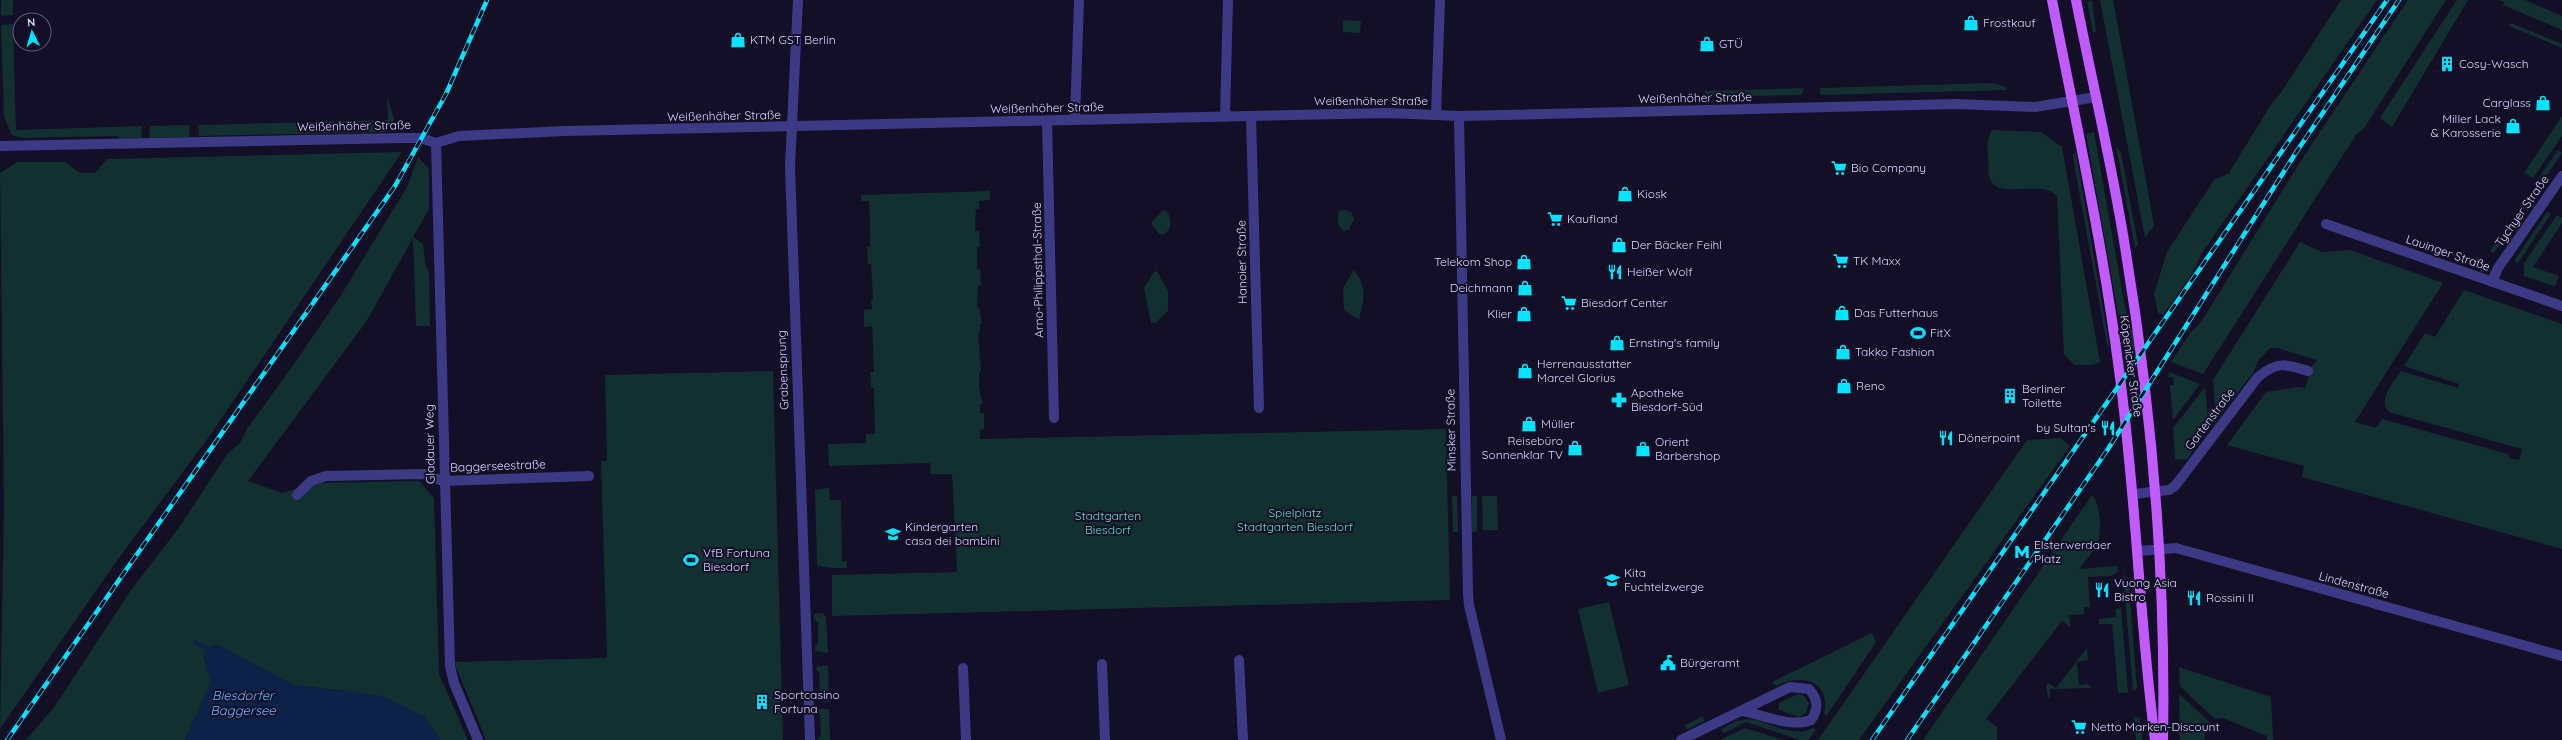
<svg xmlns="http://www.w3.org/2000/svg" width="2562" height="740" font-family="Quicksand,sans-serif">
<rect width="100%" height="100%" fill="#130f26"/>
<g fill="#12302f">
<polygon points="1,0 13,0 13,15 1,16"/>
<polygon points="2092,0 2096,32 2093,33 2087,2"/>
<polygon points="2100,0 2113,0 2154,225 2145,238"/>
<polygon points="2341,0 2377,0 2202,253 2192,274 2163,314 2158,313 2154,294 2167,252 2214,180 2229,173 2270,106 2282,91"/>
<polygon points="2408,0 2446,0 2365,127 2356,135 2203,374 2171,362 2190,333 2201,322 2302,159"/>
<polygon points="2457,0 2468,0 2392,127 2380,118"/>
<polygon points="2499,0 2525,0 2562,16 2562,30 2503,5 2504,2"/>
<polygon points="1343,20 1361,21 1360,33 1343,32"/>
<polygon points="2511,23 2562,44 2562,48 2509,26"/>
<polygon points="13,24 16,130 142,126 141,138 120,139 118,136 22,138 12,135 4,117 1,25"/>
<polygon points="1992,83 2004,86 2008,90 1821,95 1820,88"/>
<polygon points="1804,88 1802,95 1705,97 1705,91"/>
<polygon points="387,96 394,119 392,128 388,132 199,136 198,125 388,120"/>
<polygon points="2562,116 2562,136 2533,178 2524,173"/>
<polygon points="190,125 189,137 149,138 150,126"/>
<path d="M1992,130l49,2 21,15 38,215 -7,3h-19l-10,-11 -7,-158c-17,-18 -58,5 -67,-17 -3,-5 -1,-13 -2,-19 0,-10 -2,-21 4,-30z"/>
<polygon points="2094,132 2124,302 2137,350 2125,352 2086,134"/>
<polygon points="2116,146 2121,153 2138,245 2135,248"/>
<polygon points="2558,150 2562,153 2544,179 2538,179"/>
<polygon points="402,152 211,434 116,562 0,729 4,505 0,173 17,162 65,162 80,173 95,173 107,159"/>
<polygon points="2074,153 2076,153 2109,343 2108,350 2073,158"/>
<polygon points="418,157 429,169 429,209 413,237 423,244 425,263 429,272 430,326 416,326 413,238 366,322 248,481 282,493 317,483 419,481 434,498 439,674 468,740 440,740 425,717 411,711 344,691 293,685 216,644 203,654 211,682 185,740 26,740 55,706 131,590 178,529 228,453 240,443 247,429 294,364 341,295 407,187"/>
<path d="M990,191v9l-11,1v8h-3l-1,22h4l1,16h-3v22h3l1,16h-3l-1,22h2l3,17h-2v9h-2l3,38 -2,1v16l4,16h-3v9h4v16l-4,1v9l466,-10 4,171 -618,16v-41l125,-3 -5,-98h-21l-1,-11 -101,3 -1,-22 38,-1v-9h9c0,-15 -1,-30 -1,-46h-3l-1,-16h4c-1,-15 -1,-31 -2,-46l-8,1v-17l8,-1 -1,-9 2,-1 -2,-35h-3l-1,-17h3c0,-15 0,-30 -1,-46h-8v-6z"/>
<path d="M1163,210l4,1c5,10 6,17 -4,24l-4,-1 -8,-11z"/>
<path d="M1345,210l6,2 3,7 -5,10 -5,2c-7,-4 -7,-13 -5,-20z"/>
<polygon points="2547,212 2551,214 2518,263 2514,261"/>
<polygon points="2557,215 2562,218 2562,223 2533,267 2559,276 2555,286 2524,276 2524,263"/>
<polygon points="2508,223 2513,226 2494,253 2490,251"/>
<path d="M2300,242l22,10 28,-2 93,33 -88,139 21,6 6,-9 126,35 1,4 10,2 3,-11 -133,-37c-12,-13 5,-30 12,-41l57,17 1,-4 -55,-18 21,-33 10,4 29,-47 98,34v225l-260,-72 2,-11 -77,-21 39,-53 32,-5 7,1 7,-22 5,-6 -40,-12h-7l-12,13 -5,12 -37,48 -3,-41z"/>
<path d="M1354,270c14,19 10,28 5,50l-15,-10 -1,-22z"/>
<polygon points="1157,271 1168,291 1168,311 1155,323 1151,323 1144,288 1154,272"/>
<polygon points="773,371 783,740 486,740 454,662 607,658 601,461 607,461 605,375"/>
<polygon points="2169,372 2200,384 2173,420 2170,385 2174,385 2173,377 2168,377"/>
<polygon points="2205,387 2209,428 2187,459 2175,460 2173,428"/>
<polygon points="2060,438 2070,446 1859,740 1818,740 2027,440"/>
<polygon points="829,488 830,500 841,500 842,561 847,561 847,568 831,568 817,565 815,490"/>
<path d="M2092,495c9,9 10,37 5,49 -3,8 -13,18 -18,25l38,-3 1,6 -7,4 -23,1 2,30h-6v7l-15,1 2,12 -9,-6 -76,98 11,8v13h-74z"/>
<polygon points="1452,496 1457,496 1458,532 1453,532"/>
<rect x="1472" y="496" width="5" height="36"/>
<polygon points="1482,496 1497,496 1498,530 1483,530"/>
<polygon points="2123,573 2129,586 2137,688 2133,691"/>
<polygon points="1609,602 1629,685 1598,693 1578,609"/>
<polygon points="2121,608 2128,693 2118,693 2112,624 2099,624 2099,619 2116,617 2116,609"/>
<polygon points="823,613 826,617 828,653 815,651 815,646 818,643 818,622 814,620 814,614"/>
<path d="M1872,633l4,9 -49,73 -3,-1c7,-34 -23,-41 -48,-28l-4,-4z"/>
<polygon points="2087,648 2088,660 2077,662 2079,685 2088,684 2091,688 2050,689 2050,698 2048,697 2046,686 2049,683 2056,688"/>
<polygon points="819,666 828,666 829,702 816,701 816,696 820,694 819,673 815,668"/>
<polygon points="2179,667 2271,697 2273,740 2267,740 2267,736 2223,718 2215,719 2180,686"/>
<polygon points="1798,694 1804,696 1809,703 1806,713 1799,717 1779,710 1779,703"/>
<polygon points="2179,694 2213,725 2204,727 2205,740 2180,740"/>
<polygon points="820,709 829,709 830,740 817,740 821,736 820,715 816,711"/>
<polygon points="1703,716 1704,721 1688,729 1684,726"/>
<polygon points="2134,717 2140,718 2142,740 2136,740"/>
<path d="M1750,719c22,3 42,20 63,9l3,2 -8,10h-8l-54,-18 -22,11 -3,-4 16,-8z"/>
<polygon points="1745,728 1783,740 1720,740"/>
</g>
<polygon fill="#0c2248" points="216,644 293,685 383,696 425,717 440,740 185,740 211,682 203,654"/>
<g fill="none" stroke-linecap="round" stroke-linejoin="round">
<polyline stroke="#0c2248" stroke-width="4.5" points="195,642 209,649"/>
<g stroke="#3d3a85" stroke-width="10">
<polyline points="798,0 790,166 810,740"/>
<polyline points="1436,114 1440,0"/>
<polyline points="1251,116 1259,408"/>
<polyline points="1459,116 1468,593 1469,605 1501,740"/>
<polyline points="1225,117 1228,0"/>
<polyline points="1075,120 1079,0"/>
<polyline points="1047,121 1054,418"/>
<polyline points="436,143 450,666 454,683 478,740"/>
<polyline points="0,146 402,138 420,138 436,143 459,136 565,131 1387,113 1459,116 1957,104 2035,107 2096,97"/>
<polyline points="2326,224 2562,306"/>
<polyline points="2492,282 2498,268 2562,176"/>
<path d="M2134,494l35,-4 6,-4 83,-109c19,-16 28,-13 50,-6"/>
<polyline points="297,495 311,481 326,476 424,474 443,481 589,476"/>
<polyline points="2139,551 2176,548 2562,656"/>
<polyline points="1239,660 1243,740"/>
<polyline points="1102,664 1105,740"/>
<polyline points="963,668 966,740"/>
<path d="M1681,740l109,-53 19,2c9,10 10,20 2,31 -21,8 -47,-5 -68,-9"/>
</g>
<g stroke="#c25bff" stroke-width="10">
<path d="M2052,0c24,123 51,245 67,370 17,123 20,247 36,370"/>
<path d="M2076,0c16,82 36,164 49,247 27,163 41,328 38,493"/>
</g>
<defs>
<g id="rail">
<polyline points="7,740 395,186 446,94 487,0"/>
<polyline points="1872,740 2387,0"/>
<polyline points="1907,740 2108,449 2295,154 2399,0"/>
</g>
</defs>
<use href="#rail" stroke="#00e5ff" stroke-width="4.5"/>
<use href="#rail" stroke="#130f26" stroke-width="3" stroke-dasharray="9" stroke-linecap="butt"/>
</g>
<defs>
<symbol id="shop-bare" viewBox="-9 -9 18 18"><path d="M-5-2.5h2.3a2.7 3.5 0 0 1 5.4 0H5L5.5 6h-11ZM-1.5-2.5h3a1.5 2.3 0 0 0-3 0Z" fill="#00e5ff" stroke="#130f26" stroke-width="2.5" paint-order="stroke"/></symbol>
<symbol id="building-bare" viewBox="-9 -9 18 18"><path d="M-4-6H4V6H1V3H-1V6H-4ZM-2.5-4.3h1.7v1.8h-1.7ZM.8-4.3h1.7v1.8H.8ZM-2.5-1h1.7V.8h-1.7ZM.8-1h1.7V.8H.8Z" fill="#00e5ff" stroke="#130f26" stroke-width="2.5" paint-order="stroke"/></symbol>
<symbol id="supermarket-bare" viewBox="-9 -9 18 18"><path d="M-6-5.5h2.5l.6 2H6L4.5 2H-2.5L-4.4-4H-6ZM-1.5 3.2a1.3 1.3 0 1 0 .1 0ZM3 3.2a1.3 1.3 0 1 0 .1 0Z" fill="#00e5ff" stroke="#130f26" stroke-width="2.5" paint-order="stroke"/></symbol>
<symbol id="restaurant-bare" viewBox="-9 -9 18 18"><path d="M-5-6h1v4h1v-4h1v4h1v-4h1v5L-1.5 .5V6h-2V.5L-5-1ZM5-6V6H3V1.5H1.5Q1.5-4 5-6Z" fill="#00e5ff" stroke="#130f26" stroke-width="2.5" paint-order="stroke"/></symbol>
<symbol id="stadium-bare" viewBox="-9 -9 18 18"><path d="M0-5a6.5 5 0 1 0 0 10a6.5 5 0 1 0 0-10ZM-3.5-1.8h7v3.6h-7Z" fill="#00e5ff" stroke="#130f26" stroke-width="2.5" paint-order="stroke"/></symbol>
<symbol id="pharmacy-bare" viewBox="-9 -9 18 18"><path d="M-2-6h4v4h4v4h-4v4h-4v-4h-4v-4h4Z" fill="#00e5ff" stroke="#130f26" stroke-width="2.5" paint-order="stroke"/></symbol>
<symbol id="school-bare" viewBox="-9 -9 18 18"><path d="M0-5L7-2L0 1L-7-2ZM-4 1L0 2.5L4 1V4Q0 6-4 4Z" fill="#00e5ff" stroke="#130f26" stroke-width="2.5" paint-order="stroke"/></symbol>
<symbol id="metro-bare" viewBox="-9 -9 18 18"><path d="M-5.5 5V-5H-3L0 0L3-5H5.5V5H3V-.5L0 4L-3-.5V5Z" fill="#00e5ff" stroke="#130f26" stroke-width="2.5" paint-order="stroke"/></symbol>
<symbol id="civic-bare" viewBox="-9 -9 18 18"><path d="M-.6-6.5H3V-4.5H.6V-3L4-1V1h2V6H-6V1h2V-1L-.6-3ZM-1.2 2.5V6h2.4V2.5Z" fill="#00e5ff" stroke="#130f26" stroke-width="2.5" paint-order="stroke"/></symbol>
</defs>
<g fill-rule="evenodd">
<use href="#shop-bare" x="1960" y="12" width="22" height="22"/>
<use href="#shop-bare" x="727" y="29" width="22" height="22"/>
<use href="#shop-bare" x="1696" y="33" width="22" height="22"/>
<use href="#building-bare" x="2436" y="53" width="22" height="22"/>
<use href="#shop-bare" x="2532" y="92" width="22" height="22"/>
<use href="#shop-bare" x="2502" y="115" width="22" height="22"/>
<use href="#supermarket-bare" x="1828" y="157" width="22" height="22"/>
<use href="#shop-bare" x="1614" y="183" width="22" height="22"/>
<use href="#supermarket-bare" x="1544" y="208" width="22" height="22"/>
<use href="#shop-bare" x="1608" y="234" width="22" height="22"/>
<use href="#supermarket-bare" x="1830" y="250" width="22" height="22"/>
<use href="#shop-bare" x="1513" y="251" width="22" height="22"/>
<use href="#restaurant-bare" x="1604" y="261" width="22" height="22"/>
<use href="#shop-bare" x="1514" y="277" width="22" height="22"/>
<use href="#supermarket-bare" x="1558" y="292" width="22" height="22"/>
<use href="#shop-bare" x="1831" y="302" width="22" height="22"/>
<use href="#shop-bare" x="1513" y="303" width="22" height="22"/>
<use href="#stadium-bare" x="1907" y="322" width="22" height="22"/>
<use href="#shop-bare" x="1606" y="332" width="22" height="22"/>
<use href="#shop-bare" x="1832" y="341" width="22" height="22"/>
<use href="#shop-bare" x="1514" y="360" width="22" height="22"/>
<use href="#shop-bare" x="1833" y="375" width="22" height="22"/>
<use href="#building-bare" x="1999" y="385" width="22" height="22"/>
<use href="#pharmacy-bare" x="1608" y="389" width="22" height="22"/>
<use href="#shop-bare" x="1518" y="413" width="22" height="22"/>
<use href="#restaurant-bare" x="2097" y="417" width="22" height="22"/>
<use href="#restaurant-bare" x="1935" y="427" width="22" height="22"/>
<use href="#shop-bare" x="1564" y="437" width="22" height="22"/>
<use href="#shop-bare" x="1632" y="438" width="22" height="22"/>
<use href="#school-bare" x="882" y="523" width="22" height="22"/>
<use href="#metro-bare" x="2011" y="541" width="22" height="22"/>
<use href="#stadium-bare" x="680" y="549" width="22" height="22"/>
<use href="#school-bare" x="1601" y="569" width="22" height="22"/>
<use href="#restaurant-bare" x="2091" y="579" width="22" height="22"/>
<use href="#restaurant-bare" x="2183" y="587" width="22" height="22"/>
<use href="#civic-bare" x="1657" y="652" width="22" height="22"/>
<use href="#building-bare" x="751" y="691" width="22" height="22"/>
<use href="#supermarket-bare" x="2068" y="716" width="22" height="22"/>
</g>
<g text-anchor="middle" stroke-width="4" stroke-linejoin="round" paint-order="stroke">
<g font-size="12" fill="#d9d4ff" stroke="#130f26" text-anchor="start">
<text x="1983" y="27">Frostkauf</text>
<text x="750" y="44">KTM GST Berlin</text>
<text x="1719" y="48">GTÜ</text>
<text x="2459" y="68">Cosy-Wasch</text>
<text x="2531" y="107" text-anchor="end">Carglass</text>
<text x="2501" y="123" text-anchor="end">Miller Lack<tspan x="2501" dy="14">&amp; Karosserie</tspan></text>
<text x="1851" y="172">Bio Company</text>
<text x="1637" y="198">Kiosk</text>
<text x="1567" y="223">Kaufland</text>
<text x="1631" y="249">Der Bäcker Feihl</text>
<text x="1853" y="265">TK Maxx</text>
<text x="1512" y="266" text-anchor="end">Telekom Shop</text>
<text x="1627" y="276">Heißer Wolf</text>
<text x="1513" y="292" text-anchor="end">Deichmann</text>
<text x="1581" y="307">Biesdorf Center</text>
<text x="1854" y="317">Das Futterhaus</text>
<text x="1512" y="318" text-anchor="end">Klier</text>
<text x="1930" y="337">FitX</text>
<text x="1629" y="347">Ernsting's family</text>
<text x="1855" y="356">Takko Fashion</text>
<text x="1537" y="368">Herrenausstatter<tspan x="1537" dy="14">Marcel Glorius</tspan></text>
<text x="1856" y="390">Reno</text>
<text x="2022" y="393">Berliner<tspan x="2022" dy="14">Toilette</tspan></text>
<text x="1631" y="397">Apotheke<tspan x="1631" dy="14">Biesdorf-Süd</tspan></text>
<text x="1541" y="428">Müller</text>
<text x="2096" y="432" text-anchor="end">by Sultan's</text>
<text x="1958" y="442">Dönerpoint</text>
<text x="1563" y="445" text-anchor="end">Reisebüro<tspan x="1563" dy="14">Sonnenklar TV</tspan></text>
<text x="1655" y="446">Orient<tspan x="1655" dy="14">Barbershop</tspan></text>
<text x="905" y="531">Kindergarten<tspan x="905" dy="14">casa dei bambini</tspan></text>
<text x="2034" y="549">Elsterwerdaer<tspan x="2034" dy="14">Platz</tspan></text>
<text x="703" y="557">VfB Fortuna<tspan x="703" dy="14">Biesdorf</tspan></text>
<text x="1624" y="577">Kita<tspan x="1624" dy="14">Fuchtelzwerge</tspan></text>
<text x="2114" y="587">Vuong Asia<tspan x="2114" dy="14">Bistro</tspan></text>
<text x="2206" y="602">Rossini II</text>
<text x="1680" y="667">Bürgeramt</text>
<text x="774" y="699">Sportcasino<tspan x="774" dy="14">Fortuna</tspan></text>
<text x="2091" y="731">Netto Marken-Discount</text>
</g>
<g font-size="12" fill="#d9d4ff" stroke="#130f26">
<text transform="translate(1695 98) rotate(-1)" y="4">Weißenhöher Straße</text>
<text x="1371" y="105">Weißenhöher Straße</text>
<text transform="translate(1047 108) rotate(-1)" y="4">Weißenhöher Straße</text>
<text transform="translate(724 116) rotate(-1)" y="4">Weißenhöher Straße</text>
<text transform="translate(354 126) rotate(-1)" y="4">Weißenhöher Straße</text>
<text transform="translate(2522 211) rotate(-55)" y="4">Tychyer Straße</text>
<text transform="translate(2448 253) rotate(19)" y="4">Lauinger Straße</text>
<text transform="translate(1242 262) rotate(-91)" y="4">Hanoier Straße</text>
<text transform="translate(1038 270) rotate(-91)" y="4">Arno-Philippsthal-Straße</text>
<text transform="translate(2131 366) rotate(82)" y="4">Köpenicker Straße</text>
<text transform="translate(783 370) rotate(-92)" y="4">Grabensprung</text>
<text transform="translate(2210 419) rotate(-53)" y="4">Gartenstraße</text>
<text transform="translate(1451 430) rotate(-91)" y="4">Minsker Straße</text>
<text transform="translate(430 444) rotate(-91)" y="4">Gladauer Weg</text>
<text transform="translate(498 466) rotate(-2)" y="4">Baggerseestraße</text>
<text transform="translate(2354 585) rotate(15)" y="4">Lindenstraße</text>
</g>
<g font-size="12" fill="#5fe0c0" stroke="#130f26">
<text x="1295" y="517">Spielplatz<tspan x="1295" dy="14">Stadtgarten Biesdorf</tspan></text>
<text x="1108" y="520">Stadtgarten<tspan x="1108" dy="14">Biesdorf</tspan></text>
</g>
<g font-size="13" font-style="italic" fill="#62b6ff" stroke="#130f26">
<text x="243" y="700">Biesdorfer<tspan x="243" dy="15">Baggersee</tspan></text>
</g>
</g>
<g transform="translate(32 32) rotate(355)"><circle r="19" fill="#130f26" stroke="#625e7d"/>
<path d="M0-3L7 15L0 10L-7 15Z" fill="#00e5ff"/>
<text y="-6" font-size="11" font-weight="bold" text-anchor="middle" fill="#d9d4ff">N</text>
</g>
</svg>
